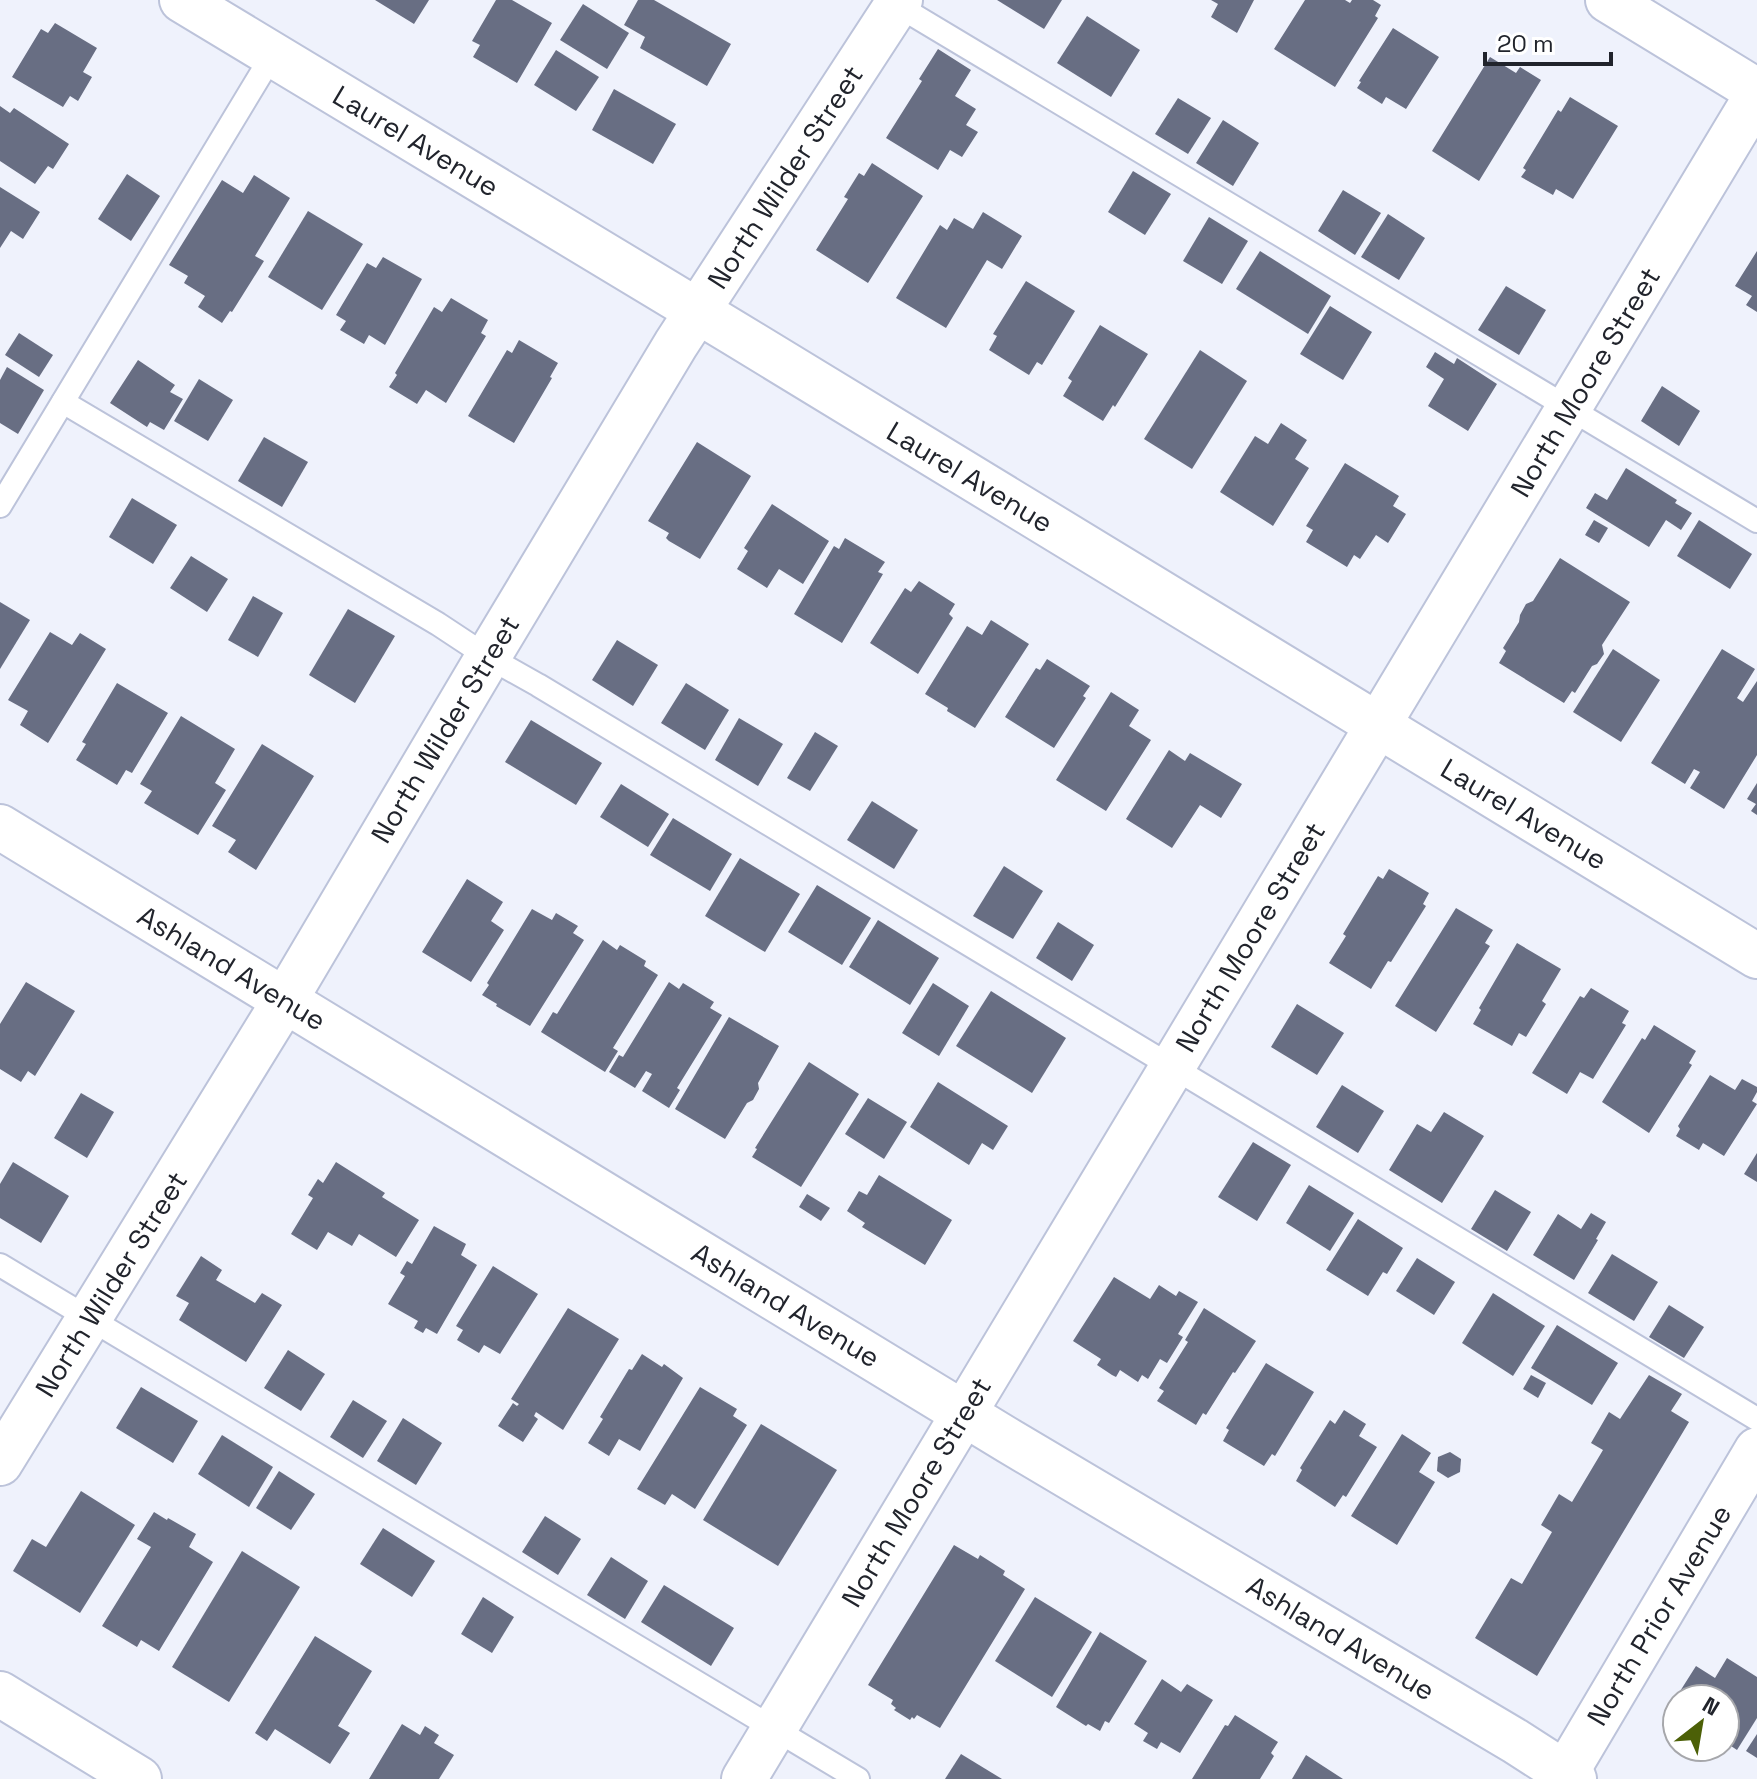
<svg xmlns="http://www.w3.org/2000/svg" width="1757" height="1779" font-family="'Space Grotesk',sans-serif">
<rect width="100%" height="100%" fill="#eff2fc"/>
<g fill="#686e83">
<polygon points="375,0 429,0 414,24"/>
<polygon points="496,0 512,0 552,23 517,83 473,57 480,45 472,41"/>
<polygon points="638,0 654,0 731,44 707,86 640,48 645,37 624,25"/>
<polygon points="997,0 1062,0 1044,29"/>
<polygon points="1211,0 1254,0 1237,33 1211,17 1218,4"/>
<polygon points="1305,0 1345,0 1350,3 1352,0 1373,0 1381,5 1375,16 1378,18 1335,87 1274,49"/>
<polygon points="583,4 629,33 607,69 560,40"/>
<polygon points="1087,16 1140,50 1111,97 1057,63"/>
<polygon points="55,23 97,48 83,72 92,77 78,101 70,96 63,107 12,77 41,29 48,33"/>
<polygon points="1393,28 1439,57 1406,109 1386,97 1382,104 1357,88 1361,82 1359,81"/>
<polygon points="938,49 971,70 955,96 976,109 966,125 978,132 962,157 950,150 938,170 886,138 922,81 919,79"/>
<polygon points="556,50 599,77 576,111 534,85"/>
<polygon points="1490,57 1516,73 1520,67 1541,80 1479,181 1432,151"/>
<polygon points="614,89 676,124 653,164 592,130"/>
<polygon points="1570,97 1618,126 1573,199 1556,189 1553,195 1521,177 1526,170 1523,168 1558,110 1561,112"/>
<polygon points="1178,98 1211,118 1188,154 1155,134"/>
<polygon points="0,106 10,113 14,108 69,144 53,169 48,166 35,184 0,161"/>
<polygon points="1223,120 1259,143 1233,186 1196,163"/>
<polygon points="872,163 923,196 868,283 816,250 848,199 844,197 859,173 864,176"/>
<polygon points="1133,171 1171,194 1145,235 1108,212"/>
<polygon points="127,174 160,196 131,241 98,219"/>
<polygon points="254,175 290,198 255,256 264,261 232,312 230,311 222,323 198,307 205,296 184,283 188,276 169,265 222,180 243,193"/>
<polygon points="0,187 40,212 23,239 11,231 0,248"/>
<polygon points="1343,190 1381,213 1355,255 1318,231"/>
<polygon points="308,211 363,244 322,310 268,277"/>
<polygon points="983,212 1022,236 1002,269 987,260 946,328 896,298 940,225 947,230 954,218 973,229"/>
<polygon points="1388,214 1425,238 1399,280 1361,257"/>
<polygon points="1209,217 1248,241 1222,284 1183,261"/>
<polygon points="1260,251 1331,296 1308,334 1236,289"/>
<polygon points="1757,251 1757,312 1746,305 1752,296 1735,286"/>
<polygon points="383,257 422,279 385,345 369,335 364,344 340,330 346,321 336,315 367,263 376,268"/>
<polygon points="1026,281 1075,311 1042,365 1037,362 1029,375 989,350 997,336 993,334"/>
<polygon points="1506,286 1546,310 1519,355 1478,330"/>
<polygon points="451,298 488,320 481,333 486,336 446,403 426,390 417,404 389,387 397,375 395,373 434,307 442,312"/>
<polygon points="1330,306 1372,332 1343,380 1300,354"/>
<polygon points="1100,325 1148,354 1115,407 1113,405 1103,421 1063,396 1072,381 1068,378"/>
<polygon points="19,333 53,355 39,377 5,355"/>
<polygon points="519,340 558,363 550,377 552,378 514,443 468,416 507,350 512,353"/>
<polygon points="1200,350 1247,381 1192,469 1144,439"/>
<polygon points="1435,352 1454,364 1457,358 1497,384 1468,431 1428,406 1444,379 1426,367"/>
<polygon points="138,360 175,385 170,392 183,399 164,430 150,422 147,427 110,403"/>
<polygon points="7,367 44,390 18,434 0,423 0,380"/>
<polygon points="199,379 233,400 208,441 174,421"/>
<polygon points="1662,386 1700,411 1679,446 1641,421"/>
<polygon points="1281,423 1307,440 1295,459 1309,468 1273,526 1220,492 1255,436 1268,444"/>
<polygon points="264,437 308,462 282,507 238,481"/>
<polygon points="697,442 751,476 700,559 669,541 666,538 669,533 648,521"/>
<polygon points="1345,463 1399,496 1393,506 1406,514 1388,543 1376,535 1360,559 1354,555 1347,567 1306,542 1313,530 1306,526"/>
<polygon points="1626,468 1677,500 1675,503 1692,513 1681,530 1666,520 1649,547 1586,508 1595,493 1607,500"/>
<polygon points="132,498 177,525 153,564 109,537"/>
<polygon points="772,504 829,541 803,584 779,569 767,588 737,569 748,551 744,548"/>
<polygon points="1594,520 1608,528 1599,543 1585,535"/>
<polygon points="1699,520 1752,554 1730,589 1677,556"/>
<polygon points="845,538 885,562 878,572 883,574 842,643 794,614 834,546 839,549"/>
<polygon points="191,556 228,579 207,612 170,588"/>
<polygon points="1560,558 1630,602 1602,645 1604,654 1597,664 1592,666 1575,693 1572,691 1564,703 1499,663 1506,651 1503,648 1519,622 1520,615 1526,604 1533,601"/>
<polygon points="919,581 955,604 949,614 953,618 918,674 870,643 905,588 911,592"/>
<polygon points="253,596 283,613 258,657 228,640"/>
<polygon points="0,602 30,620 0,669"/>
<polygon points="348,609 395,636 355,703 309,675"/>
<polygon points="991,620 1029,644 975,728 947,711 948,708 925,694 967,626 982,635"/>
<polygon points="50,632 72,645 80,633 106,649 48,743 20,725 28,711 8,700"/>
<polygon points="617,640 658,665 633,706 592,680"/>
<polygon points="1613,649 1660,680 1621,742 1573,712"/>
<polygon points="1722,649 1755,669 1737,698 1743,702 1757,681 1757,755 1724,809 1690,788 1700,772 1694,769 1685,784 1651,763"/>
<polygon points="1047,659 1090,686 1083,696 1086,698 1054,748 1005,717 1036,668 1040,670"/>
<polygon points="117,683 168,713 132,773 126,770 117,785 76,760 86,744 82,742"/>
<polygon points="686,683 729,710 705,750 661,723"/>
<polygon points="1111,692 1139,710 1129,726 1151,740 1106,811 1056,780"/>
<polygon points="181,716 235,749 215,783 226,790 198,835 144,803 152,791 140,784"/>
<polygon points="739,718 783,744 758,786 715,760"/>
<polygon points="531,720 602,763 576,805 505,762"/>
<polygon points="815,732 838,746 810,791 787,778"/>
<polygon points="262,744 314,776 256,870 228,852 236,840 212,826"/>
<polygon points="1169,750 1185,761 1190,753 1242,784 1221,818 1200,805 1172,848 1126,819"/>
<polygon points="1757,783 1757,815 1751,811 1756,804 1747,799"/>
<polygon points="621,784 669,814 648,847 600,817"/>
<polygon points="872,801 918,830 894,869 847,840"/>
<polygon points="673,818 732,854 710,891 650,855"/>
<polygon points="740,858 800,894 765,952 705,916"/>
<polygon points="1004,866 1043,891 1013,939 973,916"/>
<polygon points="1389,869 1429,893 1423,904 1426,906 1391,962 1388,961 1371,989 1329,963 1346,936 1343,934 1378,876 1383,879"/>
<polygon points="467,879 503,902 491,921 504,930 471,982 422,952"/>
<polygon points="817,885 871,918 842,965 788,932"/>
<polygon points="1456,908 1493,930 1485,943 1490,946 1436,1032 1395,1006"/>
<polygon points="532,909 552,920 556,913 578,926 573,933 584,940 530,1026 496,1006 497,1004 482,995 489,985 487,983"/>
<polygon points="878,920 939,958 910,1005 849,967"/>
<polygon points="1058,922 1094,945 1072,981 1036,958"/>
<polygon points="603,940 617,950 620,945 646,961 644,966 658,975 613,1048 618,1051 605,1072 541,1032 553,1012 557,1014"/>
<polygon points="1517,943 1561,969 1542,1001 1546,1004 1526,1037 1519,1033 1512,1046 1473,1024 1481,1010 1479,1008"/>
<polygon points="26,982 75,1011 35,1076 28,1071 21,1082 0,1069 0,1024"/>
<polygon points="669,982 679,989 683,983 714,1002 710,1008 722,1015 677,1088 680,1090 669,1108 642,1091 652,1074 646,1071 635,1088 609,1072 619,1055 623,1057"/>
<polygon points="933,983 969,1006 939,1056 902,1033"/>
<polygon points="1591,988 1629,1011 1622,1023 1626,1025 1593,1079 1580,1072 1567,1094 1532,1073 1580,996 1584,998"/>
<polygon points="991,991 1066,1038 1032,1093 956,1046"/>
<polygon points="1297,1004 1344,1033 1317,1075 1271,1047"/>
<polygon points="729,1017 779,1046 758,1083 759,1089 753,1100 747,1103 725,1139 675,1109"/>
<polygon points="1654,1025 1696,1051 1689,1063 1692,1065 1649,1133 1602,1102 1642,1038 1645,1040"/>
<polygon points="809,1062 859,1094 801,1187 752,1157 757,1149 755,1148"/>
<polygon points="1710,1075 1735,1090 1742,1079 1757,1087 1757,1092 1752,1101 1757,1104 1724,1156 1703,1143 1699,1150 1676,1136 1680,1129 1678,1126"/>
<polygon points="938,1082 1008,1126 993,1150 982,1143 969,1165 910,1127"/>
<polygon points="1342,1085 1384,1111 1358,1153 1316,1127"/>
<polygon points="81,1093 114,1112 87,1158 54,1138"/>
<polygon points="868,1098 907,1122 884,1159 845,1134"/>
<polygon points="1444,1112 1484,1136 1442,1203 1389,1170 1417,1124 1431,1132"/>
<polygon points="1253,1142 1291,1165 1257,1221 1218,1197"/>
<polygon points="1757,1153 1757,1182 1744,1174"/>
<polygon points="13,1162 69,1196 41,1243 0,1218 0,1184"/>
<polygon points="336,1162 385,1193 382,1197 419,1220 396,1257 359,1234 352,1246 328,1232 317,1250 291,1234 313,1198 308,1195 318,1179 323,1183"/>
<polygon points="879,1175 952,1220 925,1265 862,1227 865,1223 847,1211 859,1191 867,1195"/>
<polygon points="1309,1185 1354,1213 1330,1251 1286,1223"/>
<polygon points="1495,1190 1531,1212 1507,1251 1471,1229"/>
<polygon points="807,1194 830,1208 821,1221 799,1207"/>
<polygon points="1591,1213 1606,1222 1596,1239 1598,1240 1574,1280 1533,1255 1558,1214 1581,1229"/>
<polygon points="1358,1219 1403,1248 1387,1274 1383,1272 1368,1296 1326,1270"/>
<polygon points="434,1226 466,1244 461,1255 477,1265 437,1334 426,1328 423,1333 414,1328 418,1321 388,1304 405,1276 400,1273 407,1261 412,1264"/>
<polygon points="1612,1254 1658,1282 1634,1321 1588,1293"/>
<polygon points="201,1256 222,1270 216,1280 255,1303 262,1293 282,1305 246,1362 179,1320 189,1303 176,1296"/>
<polygon points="1417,1258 1455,1282 1434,1315 1396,1291"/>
<polygon points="493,1266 538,1294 500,1354 484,1345 479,1353 457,1340 463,1330 456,1326"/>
<polygon points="1114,1277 1150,1299 1159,1285 1176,1296 1179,1291 1198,1302 1178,1334 1183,1337 1167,1363 1160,1359 1148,1379 1142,1375 1138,1382 1120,1370 1116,1377 1112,1375 1097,1365 1101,1359 1073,1341"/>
<polygon points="1493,1293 1545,1326 1513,1376 1462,1343"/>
<polygon points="1669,1305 1704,1327 1684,1358 1649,1337"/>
<polygon points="568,1308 619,1339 563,1430 536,1412 534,1416 538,1419 523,1442 498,1426 513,1403 517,1406 519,1404 511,1399"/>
<polygon points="1204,1308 1256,1341 1235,1373 1233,1372 1206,1415 1203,1413 1196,1425 1157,1401 1164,1391 1159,1388 1188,1342 1185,1340"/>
<polygon points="1557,1325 1618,1363 1592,1405 1531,1368"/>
<polygon points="288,1350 325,1374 301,1411 264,1388"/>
<polygon points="642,1354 662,1367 664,1364 683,1378 640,1451 619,1439 609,1456 588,1443 603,1419 600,1417 629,1369 632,1370"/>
<polygon points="1266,1363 1314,1392 1275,1456 1272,1454 1264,1466 1223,1441 1229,1430 1226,1428"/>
<polygon points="1531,1375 1546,1383 1538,1398 1523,1389"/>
<polygon points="1649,1375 1682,1394 1671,1411 1689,1422 1537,1676 1475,1638 1511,1578 1522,1584 1552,1532 1541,1525 1559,1494 1572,1502 1603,1450 1591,1443 1609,1412 1620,1419"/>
<polygon points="141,1387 198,1421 173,1463 116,1428"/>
<polygon points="700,1387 737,1409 733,1416 747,1425 695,1509 672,1494 665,1505 637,1489"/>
<polygon points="353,1400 387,1421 363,1458 330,1437"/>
<polygon points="1344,1410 1366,1424 1359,1436 1377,1447 1346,1497 1343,1495 1335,1507 1296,1481 1302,1470 1300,1468 1330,1420 1335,1424"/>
<polygon points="403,1418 442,1443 416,1485 377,1461"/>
<polygon points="761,1424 837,1470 778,1566 703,1520"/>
<polygon points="1402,1434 1431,1453 1419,1472 1435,1482 1397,1545 1351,1516"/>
<polygon points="222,1435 273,1467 249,1507 198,1474"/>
<polygon points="1450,1452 1461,1459 1460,1472 1448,1478 1437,1471 1438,1457"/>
<polygon points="279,1471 315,1494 291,1530 256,1508"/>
<polygon points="81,1491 135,1525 80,1613 13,1571 32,1539 46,1547"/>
<polygon points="154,1512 167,1520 168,1518 196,1534 189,1547 213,1562 159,1651 141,1640 137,1647 102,1626 151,1547 137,1539"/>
<polygon points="545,1516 581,1539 558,1575 522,1552"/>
<polygon points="383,1528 435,1561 412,1597 360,1564"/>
<polygon points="954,1545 978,1559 980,1555 1005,1571 1003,1575 1025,1589 940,1728 917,1715 914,1719 912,1717 910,1720 894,1710 896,1708 891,1704 893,1700 868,1685"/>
<polygon points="242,1551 300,1587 229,1702 172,1667"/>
<polygon points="611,1557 648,1581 625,1619 587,1595"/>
<polygon points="664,1585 734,1628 711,1666 641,1622"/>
<polygon points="483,1597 514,1617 492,1653 461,1634"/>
<polygon points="1035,1597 1092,1632 1052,1697 995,1661"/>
<polygon points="1100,1632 1147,1661 1109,1723 1105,1721 1100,1731 1088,1724 1086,1726 1056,1707"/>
<polygon points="315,1636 372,1671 338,1726 350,1733 330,1764 275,1729 267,1741 255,1733"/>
<polygon points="1727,1658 1757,1677 1757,1718 1737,1750 1725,1742 1725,1699 1682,1699 1677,1696 1696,1666 1715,1678"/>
<polygon points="1162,1679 1181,1692 1187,1684 1213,1700 1180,1753 1161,1742 1157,1749 1143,1741 1148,1733 1134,1724"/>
<polygon points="1235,1715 1278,1742 1271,1753 1274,1756 1260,1779 1192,1779 1225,1725 1228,1726"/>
<polygon points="402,1724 420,1735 425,1726 439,1735 434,1743 454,1755 439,1779 369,1779"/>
<polygon points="1757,1734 1757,1758 1746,1751"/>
<polygon points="961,1754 1002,1779 945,1779"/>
<polygon points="1306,1755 1343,1779 1292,1779"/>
</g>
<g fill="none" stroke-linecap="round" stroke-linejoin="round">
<defs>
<g id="service">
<polyline points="890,1 1757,521"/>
<polyline points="63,402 438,624 488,657 538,685 1757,1419"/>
<polyline points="0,506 273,54"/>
<polyline points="0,1265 858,1779"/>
</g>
<g id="minor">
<polyline points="182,0 734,333 1757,956"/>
<polyline points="1608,0 1757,91"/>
<polyline points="0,827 1009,1441 1515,1741 1574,1779"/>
<polyline points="0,1463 285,1000 488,657 676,344 900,0"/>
<polyline points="0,1694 139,1779"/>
<polyline points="744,1779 1757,95"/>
</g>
<polyline id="tertiary" points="1562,1779 1757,1450"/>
</defs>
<use href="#service" stroke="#bcc3da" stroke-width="26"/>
<use href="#minor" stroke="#bcc3da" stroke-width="48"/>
<use href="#tertiary" stroke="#bcc3da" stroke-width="48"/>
<use href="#service" stroke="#fff" stroke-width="22"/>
<use href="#minor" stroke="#fff" stroke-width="44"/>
<use href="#tertiary" stroke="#fff" stroke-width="44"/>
</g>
<g text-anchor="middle" stroke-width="8" stroke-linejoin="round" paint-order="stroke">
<g font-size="28" fill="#21242c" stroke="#fff">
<text transform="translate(416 141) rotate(31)" y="10">Laurel Avenue</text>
<text transform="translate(785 177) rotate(-57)" y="10">North Wilder Street</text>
<text transform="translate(1585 382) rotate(-59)" y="10">North Moore Street</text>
<text transform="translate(970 477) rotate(31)" y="10">Laurel Avenue</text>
<text transform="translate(445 729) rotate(-59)" y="10">North Wilder Street</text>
<text transform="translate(1524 814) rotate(31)" y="10">Laurel Avenue</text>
<text transform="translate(1250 937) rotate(-59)" y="10">North Moore Street</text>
<text transform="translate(232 968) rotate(31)" y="10">Ashland Avenue</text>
<text transform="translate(111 1284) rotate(-58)" y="10">North Wilder Street</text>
<text transform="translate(786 1305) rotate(31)" y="10">Ashland Avenue</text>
<text transform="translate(916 1492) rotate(-59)" y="10">North Moore Street</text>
<text transform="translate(1659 1615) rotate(-59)" y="10">North Prior Avenue</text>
<text transform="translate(1341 1638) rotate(31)" y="10">Ashland Avenue</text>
</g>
</g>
<g transform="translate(1701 1723) rotate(31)"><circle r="38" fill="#ffffff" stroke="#a6a7ab" stroke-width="2"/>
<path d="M0-6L14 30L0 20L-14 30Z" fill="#4c6007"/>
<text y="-12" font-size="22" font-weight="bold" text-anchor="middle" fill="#21242c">N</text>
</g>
<path d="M1485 52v12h126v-12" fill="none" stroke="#21242c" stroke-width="4"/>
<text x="1497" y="52" font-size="24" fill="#21242c" stroke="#ffffff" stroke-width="6" paint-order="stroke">20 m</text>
</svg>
